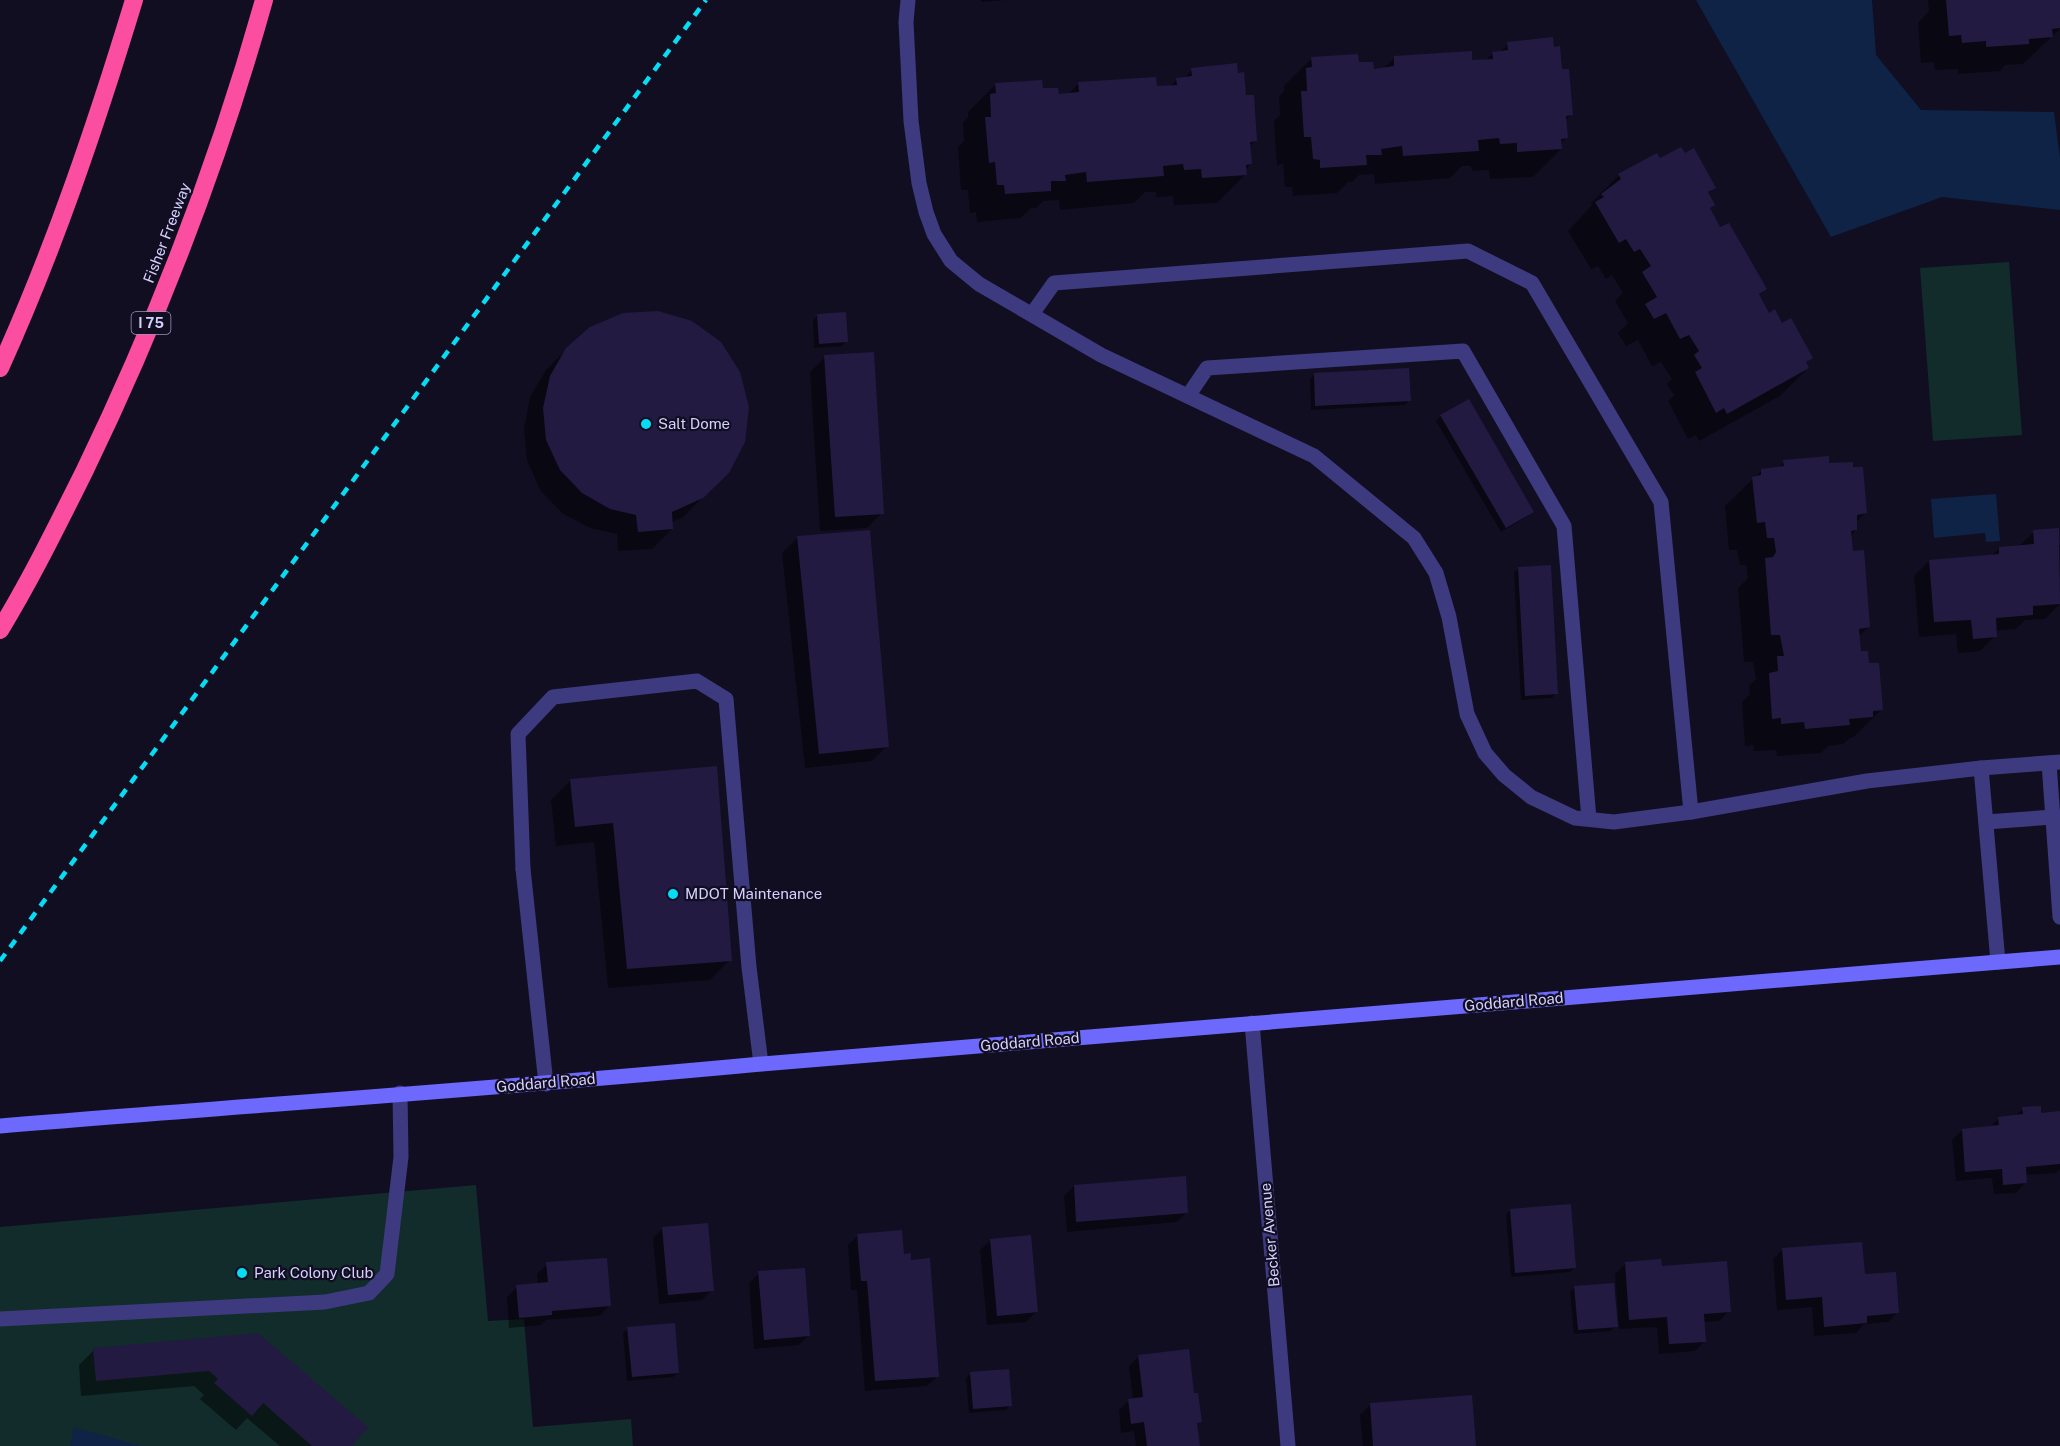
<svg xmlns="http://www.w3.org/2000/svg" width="2060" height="1446" font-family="'Public Sans',sans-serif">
<rect width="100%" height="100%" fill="#110e22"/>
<g fill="#112c2b">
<polygon points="2009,262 2022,435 1933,441 1920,268"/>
<polygon points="476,1185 488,1321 524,1319 533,1427 631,1419 633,1446 0,1446 0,1227"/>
</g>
<g fill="#0e2346">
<polygon points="1696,0 1872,0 1876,55 1921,110 2054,112 2060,158 2060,210 1942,197 1831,237"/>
<polygon points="1996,494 2000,541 1986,542 1985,533 1934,538 1931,499"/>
<polygon points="74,1427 140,1446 70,1446"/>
</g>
<g fill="#0007">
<polygon points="981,0 1006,0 981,2"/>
<polygon points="1928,0 2059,0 2060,29 2023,64 2005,65 2000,71 1958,74 1958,69 1935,70 1934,62 1921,63 1918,23 1929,11"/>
<polygon points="1508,44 1561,71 1572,114 1565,121 1566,138 1560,144 1561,149 1533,177 1490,179 1489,170 1472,171 1471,166 1462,166 1450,178 1375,184 1374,174 1359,175 1352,182 1348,182 1337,193 1293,196 1292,187 1285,187 1283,164 1277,165 1274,121 1280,115 1279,97 1284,91 1284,86 1312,58 1357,64 1373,70 1383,69 1394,58 1485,61 1493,53 1499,53"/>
<polygon points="1192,70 1237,75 1245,97 1256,140 1249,147 1251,164 1245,170 1245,175 1217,203 1174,205 1173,196 1156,197 1156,192 1145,192 1134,203 1060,210 1059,200 1043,201 1036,208 1031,208 1021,218 977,222 976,212 970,213 968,190 961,190 958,147 964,141 963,123 968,117 968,112 996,84 1042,90 1057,96 1067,95 1078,84 1170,87 1177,79 1183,79"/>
<polygon points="1659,160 1714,188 1707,194 1708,209 1720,229 1766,289 1758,296 1769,315 1781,325 1811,358 1805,363 1808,368 1780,396 1699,441 1696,435 1688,439 1668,401 1674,395 1667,384 1672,379 1661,362 1652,366 1638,340 1626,346 1618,333 1628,323 1615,301 1623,293 1612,275 1606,279 1598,266 1591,269 1568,231 1592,205 1591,203 1619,175"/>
<polygon points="818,315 846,342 842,346 814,348 813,320"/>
<polygon points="567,349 728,472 682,518 671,522 672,529 652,549 618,551 617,534 590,528 562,513 540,490 527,460 524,429 530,397 546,370"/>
<polygon points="825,357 882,513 867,528 820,531 810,372"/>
<polygon points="1314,375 1409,400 1405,405 1311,410 1310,379"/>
<polygon points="1441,416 1532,512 1528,516 1501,532 1436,421"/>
<polygon points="1784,462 1828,464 1865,513 1855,523 1856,530 1850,536 1851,552 1868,627 1858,637 1860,652 1867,665 1882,709 1854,737 1850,738 1843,744 1828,746 1821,753 1777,756 1776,750 1754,751 1753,745 1745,746 1742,702 1750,694 1749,686 1756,679 1753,662 1744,662 1738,588 1748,578 1746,565 1740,565 1737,550 1729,550 1725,506 1762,470 1777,469"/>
<polygon points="2034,532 2060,545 2060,577 2058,579 2060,604 2045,619 2025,620 2016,629 1995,631 1995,636 1980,651 1958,653 1956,634 1919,637 1914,576 1929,561 1991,556 2000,548 2019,546"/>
<polygon points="797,538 887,746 872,761 805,768 782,553"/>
<polygon points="1519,568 1556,693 1552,698 1521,700 1514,573"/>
<polygon points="716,768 730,960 710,980 608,988 594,842 556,846 551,800 571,780"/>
<polygon points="2023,1109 2040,1114 2060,1113 2060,1169 2056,1173 2025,1175 2026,1182 2016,1193 1994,1194 1992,1178 1956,1181 1952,1140 1962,1130 1989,1128 1999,1118 2015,1116"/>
<polygon points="1074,1186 1187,1212 1177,1222 1067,1232 1064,1196"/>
<polygon points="1510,1210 1575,1268 1570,1272 1511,1277 1506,1215"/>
<polygon points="663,1228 712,1290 702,1300 659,1304 653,1238"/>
<polygon points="858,1235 903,1256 938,1376 927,1386 865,1391 857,1290 851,1290 848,1245"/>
<polygon points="991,1240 1036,1312 1026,1322 987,1325 980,1250"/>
<polygon points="1783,1249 1863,1275 1898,1312 1888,1322 1864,1324 1856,1333 1814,1336 1812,1307 1777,1310 1773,1259"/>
<polygon points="547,1264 609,1306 599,1316 546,1320 541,1325 509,1328 507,1297 517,1287 538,1285 537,1274"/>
<polygon points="1625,1264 1660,1268 1729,1311 1719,1321 1703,1322 1705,1341 1695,1351 1659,1354 1657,1327 1619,1329 1615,1274"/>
<polygon points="759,1273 809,1335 799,1345 754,1349 749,1283"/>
<polygon points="1575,1287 1616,1326 1611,1331 1574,1334 1570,1292"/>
<polygon points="628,1328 678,1373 673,1377 627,1381 623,1333"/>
<polygon points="258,1335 350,1446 280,1446 247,1418 236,1430 200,1399 204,1395 194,1386 81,1396 79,1365 94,1350"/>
<polygon points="1139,1356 1193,1394 1200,1421 1196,1425 1198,1446 1136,1446 1134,1431 1121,1433 1119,1410 1129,1400 1133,1400 1129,1366"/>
<polygon points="970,1374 1010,1405 1006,1410 969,1413 966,1378"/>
<polygon points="1370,1405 1475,1446 1363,1446 1360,1415"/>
</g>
<g fill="#231a42">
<polygon points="1946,0 2060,0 2060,28 2052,29 2053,37 2029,39 2029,44 1986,47 1986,41 1962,43 1961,35 1949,36"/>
<polygon points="1553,37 1554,47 1560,46 1562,69 1569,69 1573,115 1566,116 1568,138 1561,139 1562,149 1517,152 1517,143 1500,144 1499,138 1478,140 1479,151 1403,156 1402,146 1381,149 1382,155 1366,155 1367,165 1320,168 1320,160 1313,159 1311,137 1304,137 1301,91 1307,91 1306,68 1312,67 1311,57 1358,54 1359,62 1373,62 1374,69 1394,66 1394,56 1472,51 1472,60 1493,59 1492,52 1508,50 1507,42"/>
<polygon points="1237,63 1238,73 1244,72 1246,95 1254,95 1257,141 1250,142 1252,164 1246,165 1247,175 1202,178 1201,169 1184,170 1183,164 1163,166 1164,176 1087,182 1086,172 1065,175 1066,181 1051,181 1051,191 1005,194 1004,185 997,185 995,162 989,163 985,117 991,117 990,94 996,93 995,83 1042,80 1043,88 1058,88 1059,94 1079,92 1078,82 1156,77 1157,86 1177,85 1176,78 1192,76 1191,68"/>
<polygon points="1681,147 1685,153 1694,148 1716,188 1708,192 1715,205 1710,208 1720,227 1729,223 1767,289 1759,294 1769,313 1775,309 1782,323 1791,318 1813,358 1806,362 1809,368 1727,414 1724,408 1716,413 1695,372 1702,368 1694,355 1699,351 1689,335 1680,339 1666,313 1654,319 1645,304 1657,297 1642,272 1651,266 1640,249 1634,252 1626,239 1619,243 1595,202 1604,197 1601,194 1621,179 1618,174 1657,153 1660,158"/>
<polygon points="658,311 692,321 721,342 740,372 749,407 745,442 729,473 703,498 672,512 673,529 638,532 636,515 610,509 582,493 560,470 546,440 543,408 550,376 566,348 590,327 623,313"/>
<polygon points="846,312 848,342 819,344 817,314"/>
<polygon points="874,352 884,514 835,517 824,355"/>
<polygon points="1409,368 1411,401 1315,406 1314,373"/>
<polygon points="1469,399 1534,512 1506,528 1440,415"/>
<polygon points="1829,456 1829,463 1853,462 1853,467 1863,467 1867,513 1857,515 1857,530 1851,531 1853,551 1864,550 1870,627 1859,629 1861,651 1868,651 1869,663 1879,663 1883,710 1873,711 1873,717 1849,719 1850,725 1805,729 1804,722 1781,724 1781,718 1772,719 1769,673 1778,671 1777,656 1784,656 1780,635 1771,635 1765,558 1773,557 1776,552 1774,538 1767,538 1765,522 1757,523 1752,477 1761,475 1761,469 1784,466 1783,460"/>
<polygon points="2059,528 2060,604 2033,606 2033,615 1996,618 1997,637 1973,639 1971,620 1934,622 1929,560 1999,554 1999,547 2034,544 2033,530"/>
<polygon points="870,530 889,747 819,754 797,536"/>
<polygon points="1551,565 1558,694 1525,696 1518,567"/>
<polygon points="717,766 732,961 627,969 613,823 575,827 570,779"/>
<polygon points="2041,1106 2041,1113 2060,1111 2060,1164 2026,1167 2027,1183 2003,1185 2002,1169 1965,1172 1962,1129 1999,1125 1998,1117 2023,1114 2022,1107"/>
<polygon points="1186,1176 1188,1213 1076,1222 1074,1185"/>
<polygon points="1571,1204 1576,1268 1515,1273 1510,1209"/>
<polygon points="708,1223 714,1291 668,1295 662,1227"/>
<polygon points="902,1230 904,1254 911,1253 911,1260 930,1258 939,1377 875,1381 867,1281 861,1281 857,1234"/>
<polygon points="1031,1235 1038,1312 997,1316 990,1239"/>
<polygon points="1862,1242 1865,1274 1896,1272 1899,1313 1867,1316 1867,1323 1824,1327 1822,1297 1786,1300 1782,1248"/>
<polygon points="607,1258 611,1306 552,1311 552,1315 519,1318 516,1285 548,1282 546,1262"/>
<polygon points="1661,1259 1662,1266 1727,1261 1731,1312 1704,1314 1706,1342 1669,1344 1667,1317 1629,1320 1625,1262"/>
<polygon points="805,1268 810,1336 764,1340 758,1271"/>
<polygon points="1614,1283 1618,1327 1578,1330 1574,1286"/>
<polygon points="675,1323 679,1373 632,1377 627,1327"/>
<polygon points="258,1333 368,1427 352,1446 312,1446 263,1403 252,1416 214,1383 218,1379 209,1371 96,1381 93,1348"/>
<polygon points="1189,1349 1194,1393 1198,1393 1202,1422 1197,1423 1200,1446 1147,1446 1144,1422 1131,1424 1128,1399 1143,1397 1138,1355"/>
<polygon points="1009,1369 1012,1406 973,1409 970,1372"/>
<polygon points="1472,1395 1476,1446 1373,1446 1370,1403"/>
</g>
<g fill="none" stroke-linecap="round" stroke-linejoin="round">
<g stroke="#3d3a80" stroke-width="15">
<polyline points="908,0 906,22 911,121 919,183 926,212 934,234 951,261 979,284 1101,355 1314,456 1414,538 1436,573 1449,617 1467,714 1485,753 1504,775 1531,797 1575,818 1614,822 1691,812 1867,781 1981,768 2060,762"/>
<polyline points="1032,314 1054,283 1468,251 1532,283 1661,502 1691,812"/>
<polyline points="1188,396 1207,368 1463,351 1564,526 1589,819"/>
<polyline points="2049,763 2060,917"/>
<polyline points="1981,768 1998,962"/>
<polyline points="1986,822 2053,817"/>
<polyline points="523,869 518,734 553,697 697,681 726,699 749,967 761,1064"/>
<polyline points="0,1319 325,1302 369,1293 387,1274 401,1157 400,1093"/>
</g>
<g stroke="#3d3a80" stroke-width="15">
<polyline points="523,869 546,1084"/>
<polyline points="1252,1023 1288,1446"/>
</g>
<path stroke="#6d69fc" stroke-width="15" d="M0,1126c254,-21 508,-38 761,-62l1299,-107"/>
<g stroke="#fb4ea0" stroke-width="18">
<path d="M0,368c54,-119 96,-243 134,-368"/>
<path d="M0,630c31,-51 58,-106 85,-160 73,-151 134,-309 179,-470"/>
</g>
<polyline stroke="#06dcf4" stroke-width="4.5" stroke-dasharray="9 8" stroke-linecap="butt" points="0,961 706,0"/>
</g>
<g fill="#06dcf4" stroke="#110e22" stroke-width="2">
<circle cx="646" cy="424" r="6"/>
<circle cx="673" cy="894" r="6"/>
<circle cx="242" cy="1273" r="6"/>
</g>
<g text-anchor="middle" stroke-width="4.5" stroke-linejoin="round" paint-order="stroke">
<rect fill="#110e22" stroke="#9a96bc" stroke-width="1.5" x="131.5" y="312" width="39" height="22" rx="4.5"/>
<g font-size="14" font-weight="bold" fill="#d5d0fe">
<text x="151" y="328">I 75</text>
</g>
<g font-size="15" fill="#d5d0fe" stroke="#110e22">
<text transform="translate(167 233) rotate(-69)" y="5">Fisher Freeway</text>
<text transform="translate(1514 1002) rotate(-5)" y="5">Goddard Road</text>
<text transform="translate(1030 1042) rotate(-5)" y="5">Goddard Road</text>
<text transform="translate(546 1083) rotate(-5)" y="5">Goddard Road</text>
<text transform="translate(1270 1235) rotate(-95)" y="5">Becker Avenue</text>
</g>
<g font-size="15" fill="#d5d0fe" stroke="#110e22" text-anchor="start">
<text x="658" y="429">Salt Dome</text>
<text x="685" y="899">MDOT Maintenance</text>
<text x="254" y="1278">Park Colony Club</text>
</g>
</g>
</svg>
